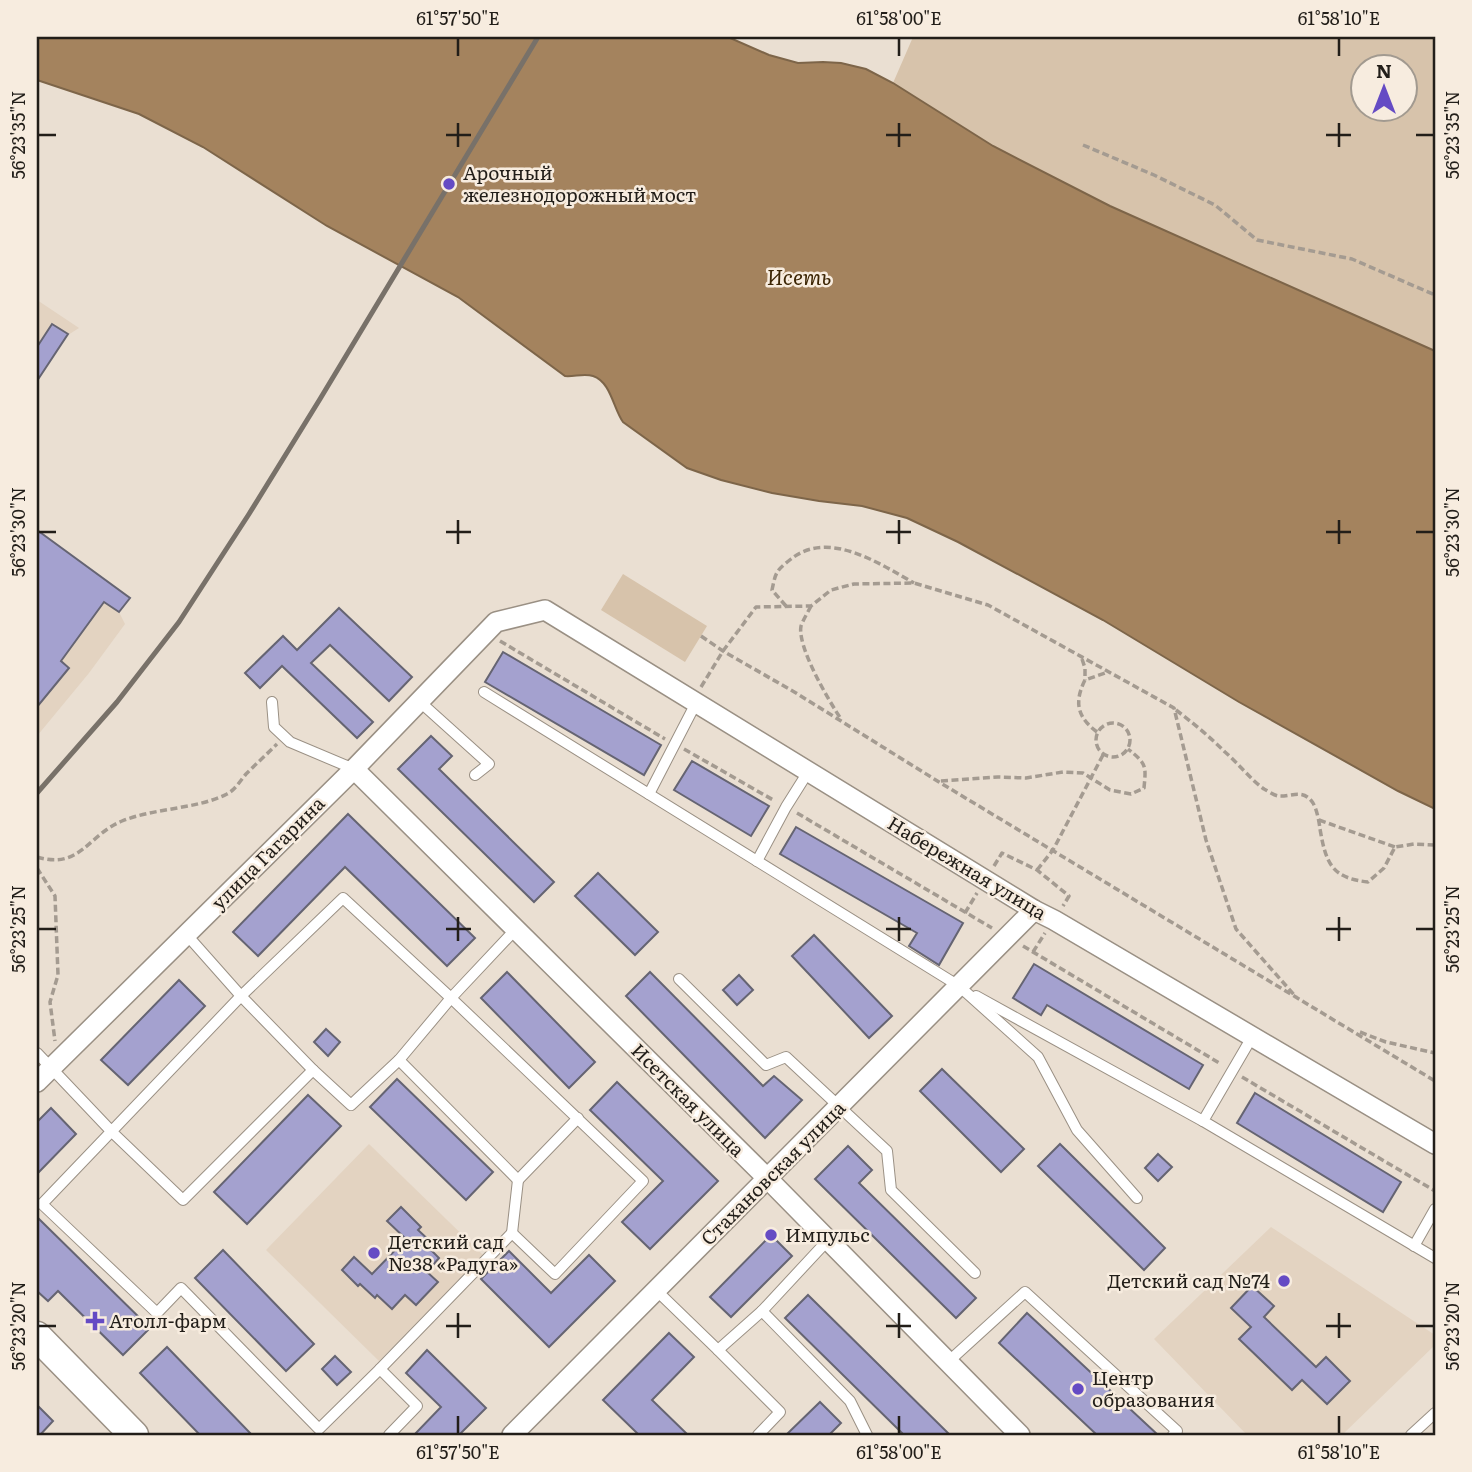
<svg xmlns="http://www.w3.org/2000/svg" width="1472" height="1472" font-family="Literata,serif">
<rect width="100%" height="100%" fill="#eadfd2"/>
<g fill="#e3d3c1">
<polygon points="37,300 79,328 68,335 37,381"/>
<polygon points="37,530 129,598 119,612 125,624 89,673 37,736"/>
<polygon points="369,1144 483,1255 379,1361 266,1250"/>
<polygon points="1271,1227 1435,1335 1435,1345 1342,1435 1247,1435 1154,1339"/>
</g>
<g fill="#d7c3ab" fill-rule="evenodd">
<path d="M913,37h522v314l-325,-145 -117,-60 -100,-63zM1364,66h42v42h-42z"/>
<polygon points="623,574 707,626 685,662 601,610"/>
</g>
<path fill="#a4835e" stroke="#7d6549" stroke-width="2" d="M37,37h691l41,18 29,8 25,-1 18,1 25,6 27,14 100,63 117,60 325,145v458l-37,-18 -159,-89 -136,-82 -145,-78 -51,-24 -45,-12 -43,-5 -47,-8 -51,-13 -34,-12 -64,-46c-10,-14 -12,-40 -30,-46 -9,-3 -19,1 -28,0l-107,-79 -131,-71 -124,-79 -64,-33 -102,-34z"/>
<g fill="#a4a1cf" stroke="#656472" stroke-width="2">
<polygon points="52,324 68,334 37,381 37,347"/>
<polygon points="37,530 130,598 119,612 104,602 61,661 69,668 37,707"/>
<polygon points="339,608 412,677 389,701 330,645 311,663 373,722 357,738 282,666 260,688 245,673 283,636 297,650"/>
<polygon points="503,652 661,745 644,775 485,682"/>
<polygon points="431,736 452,756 439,769 554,882 534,902 398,769"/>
<polygon points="692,761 769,806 751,836 674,790"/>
<polygon points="348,814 475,938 447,966 345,867 258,956 233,932"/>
<polygon points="796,827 963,923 939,965 909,946 917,933 780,854"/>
<polygon points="598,873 658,932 635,955 575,896"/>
<polygon points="814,935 892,1016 869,1038 792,956"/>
<polygon points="1034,964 1203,1065 1189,1089 1047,1005 1041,1015 1013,998"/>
<polygon points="507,972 595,1062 569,1088 481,998"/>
<polygon points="650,972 763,1086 774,1076 802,1100 765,1138 626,996"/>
<polygon points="739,975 753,990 737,1005 723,990"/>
<polygon points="179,980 205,1006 128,1085 101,1060"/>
<polygon points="326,1029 340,1042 328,1056 314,1042"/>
<polygon points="942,1069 1024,1149 1001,1172 920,1091"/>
<polygon points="397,1079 493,1172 466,1200 370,1107"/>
<polygon points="617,1082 718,1181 650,1249 622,1222 663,1181 590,1110"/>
<polygon points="1255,1093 1401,1182 1383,1212 1237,1123"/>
<polygon points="308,1095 341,1126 247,1224 214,1192"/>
<polygon points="51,1108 76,1134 37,1174 37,1122"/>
<polygon points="1060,1144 1165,1248 1144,1270 1038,1166"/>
<polygon points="848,1146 872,1170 859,1183 976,1298 956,1318 815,1179"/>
<polygon points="1158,1154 1172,1167 1158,1181 1145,1168"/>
<polygon points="401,1207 421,1227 418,1230 431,1242 427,1246 439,1258 427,1272 438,1282 416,1305 405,1295 392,1309 377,1295 375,1298 360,1284 358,1286 342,1270 354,1257 372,1274 406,1239 387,1221"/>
<polygon points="37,1217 150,1328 123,1355 58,1291 48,1301 37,1291"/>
<polygon points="771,1235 792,1256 731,1317 710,1297"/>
<polygon points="223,1250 314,1344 286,1371 195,1278"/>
<polygon points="509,1251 551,1293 589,1255 615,1281 549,1347 481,1279"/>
<polygon points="1252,1286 1274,1306 1264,1317 1316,1367 1326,1357 1350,1381 1327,1404 1302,1380 1292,1390 1239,1339 1251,1327 1231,1308"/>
<polygon points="808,1295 950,1435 904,1435 785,1318"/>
<polygon points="1027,1313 1158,1435 1097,1435 999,1343"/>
<polygon points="669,1333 694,1357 652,1400 688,1435 639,1435 603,1400"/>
<polygon points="167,1347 252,1435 200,1435 140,1373"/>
<polygon points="427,1350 486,1408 459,1435 414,1435 441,1407 406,1373"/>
<polygon points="335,1356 351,1372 337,1385 322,1369"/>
<polygon points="820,1402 841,1423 829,1435 786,1435"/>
<polygon points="37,1405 53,1421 40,1435 37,1435"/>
</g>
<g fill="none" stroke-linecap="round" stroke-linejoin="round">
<defs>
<g id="lane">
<polyline points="484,692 959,986 1038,1057 1077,1130 1137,1198"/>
<polyline points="419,701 489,764 475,775"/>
<polyline points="272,702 274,727 290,742 354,769"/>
<polyline points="649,794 696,703"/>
<polyline points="757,861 786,807 808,772"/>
<polyline points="186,934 241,996 313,1070"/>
<polyline points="679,979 766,1065 786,1057 887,1151 891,1190 975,1273"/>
<polyline points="976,996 1203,1121"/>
<polyline points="1252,1037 1203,1121 1435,1258"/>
<polyline points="37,1053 112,1132 183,1200 313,1070 351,1105 399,1060 451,998 343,898 241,996 42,1204 157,1313 181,1288 319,1429 380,1369 417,1406 389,1435"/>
<polyline points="399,1060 518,1180 578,1118"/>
<polyline points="512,1233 518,1180"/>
<polyline points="1414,1246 1435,1209"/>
<polyline points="656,1290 718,1350 762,1311 850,1401 867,1435"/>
<polyline points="762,1311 828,1240"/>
<polyline points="718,1350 780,1412 758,1435"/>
<polyline points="948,1362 1025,1292 1177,1431 1173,1435"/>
<polyline points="380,1369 512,1233 555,1274 643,1181 451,998 515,930"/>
<polyline points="1411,1435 1435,1413"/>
</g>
<g id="street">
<polyline points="354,769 768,1179 1020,1435"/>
<polyline points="37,1082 354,769 496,622 545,610 1034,910 1054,920 1435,1144"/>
<polyline points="512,1435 1034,910"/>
</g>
<polyline id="secondary" points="37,1336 134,1435"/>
</defs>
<use href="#lane" stroke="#9a9084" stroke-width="12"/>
<use href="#street" stroke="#9a9084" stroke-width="22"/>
<use href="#secondary" stroke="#9a9084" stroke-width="31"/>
<g stroke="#a49b91" stroke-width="3.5" stroke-dasharray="7 3.5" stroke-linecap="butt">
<polyline points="1083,145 1154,175 1215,205 1257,240 1352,259 1435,295"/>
<path d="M786,606l-14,-16c4,-19 4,-19 19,-31 38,-30 89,5 123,24"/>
<path d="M811,606c-3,6 -8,14 -10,20 -4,21 28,75 40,93"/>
<polyline points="701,636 723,651 796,693 939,782 1435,1081"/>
<polyline points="500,641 665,739"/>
<polyline points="1082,659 1085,668 1085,680"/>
<polyline points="701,687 723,651 756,607 811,606 831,590 854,584 914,583 988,605 1174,708 1206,840 1236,929 1296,997"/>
<path d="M1176,710c17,13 34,27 49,42 13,11 25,27 39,37 4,2 11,7 15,7 12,1 24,-8 34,7 4,7 6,18 7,26 6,35 12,49 48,53l16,-14 11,-21 19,-3 21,1"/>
<circle cx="1113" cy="740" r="17"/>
<path d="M1097,732c-20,-15 -23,-30 -12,-52l23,-8"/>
<polyline points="684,749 775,801"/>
<path d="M941,781l57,-4 28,1 37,-6 20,1 27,17 21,4 13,-6c2,-22 3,-24 -16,-39"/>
<polyline points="797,813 992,928"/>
<polyline points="1319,820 1395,847"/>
<path d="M37,857c43,13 51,-22 85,-36 32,-13 76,-12 105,-27 8,-4 13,-13 19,-20 10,-10 21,-20 31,-30"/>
<polyline points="994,866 1002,853 1037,870 1069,896 1063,906"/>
<polyline points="37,868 55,896 58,975 50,1002 55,1041"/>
<polyline points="1037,870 1053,850 1103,755"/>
<polyline points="965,913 977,893"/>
<polyline points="1023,946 1221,1064"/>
<polyline points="1033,952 1045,933"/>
<polyline points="1360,1032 1386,1042 1435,1053"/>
<polyline points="1242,1077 1435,1191"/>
</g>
<use href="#lane" stroke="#fff" stroke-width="10"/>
<use href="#street" stroke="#fff" stroke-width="19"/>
<use href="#secondary" stroke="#fff" stroke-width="28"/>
<polyline stroke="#787169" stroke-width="5" points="37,793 117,702 179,622 249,514 320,399 538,37"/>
</g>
<path fill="none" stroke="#221e19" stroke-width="2.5" d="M458,38v18M899,38v18M1339,38v18M458,123v24M899,123v24M1339,123v24M38,135h18M446,135h25M886,135h25M1326,135h25M1416,135h18M458,520v24M899,520v24M1339,520v24M38,532h18M446,532h25M886,532h25M1326,532h25M1416,532h18M458,917v24M899,917v24M1339,917v24M38,929h18M446,929h25M886,929h25M1326,929h25M1416,929h18M458,1313v25M899,1313v25M1339,1313v25M38,1326h18M446,1326h25M886,1326h25M1326,1326h25M1416,1326h18M458,1416v18M899,1416v18M1339,1416v18"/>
<g fill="#654bc4" stroke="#f7ecdf" stroke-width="2.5">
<circle cx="449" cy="184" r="7"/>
<circle cx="771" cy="1235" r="7"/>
<circle cx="374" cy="1253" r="7"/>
<circle cx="1284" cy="1281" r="7"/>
<path d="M91.5 1310.5h7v7h7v7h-7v7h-7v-7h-7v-7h7z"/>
<circle cx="1078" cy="1389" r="7"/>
</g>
<g text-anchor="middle" stroke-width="5" stroke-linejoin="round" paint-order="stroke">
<g font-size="19" fill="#221e19" stroke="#f7ecdf" text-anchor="start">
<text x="463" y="180">Арочный<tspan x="463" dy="22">железнодорожный мост</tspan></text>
<text x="785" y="1242">Импульс</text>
<text x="388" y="1249">Детский сад<tspan x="388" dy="22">№38 «Радуга»</tspan></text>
<text x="1270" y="1288" text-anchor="end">Детский сад №74</text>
<text x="109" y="1328">Атолл-фарм</text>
<text x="1092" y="1385">Центр<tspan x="1092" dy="22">образования</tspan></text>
</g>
<g font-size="19" fill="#221e19" stroke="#f7ecdf">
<text transform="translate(268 853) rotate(-45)" y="7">улица Гагарина</text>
<text transform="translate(967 868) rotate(31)" y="7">Набережная улица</text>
<text transform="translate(688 1100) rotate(45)" y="7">Исетская улица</text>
<text transform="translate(773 1173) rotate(-45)" y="7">Стахановская улица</text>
</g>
<g font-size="21" font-style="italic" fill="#3d2605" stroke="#f7ecdf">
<text x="799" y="285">Исеть</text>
</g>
</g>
<rect width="1472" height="1472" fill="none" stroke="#f7ecdf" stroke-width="77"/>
<g transform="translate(1384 88)"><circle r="33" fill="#f7ecdf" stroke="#a29a90" stroke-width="2"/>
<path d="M0-5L12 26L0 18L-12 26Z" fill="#654bc4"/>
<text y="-10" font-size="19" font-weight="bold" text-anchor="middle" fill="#221e19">N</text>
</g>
<rect x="38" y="38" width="1396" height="1396" fill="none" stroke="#221e19" stroke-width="2.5"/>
<g font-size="18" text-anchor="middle" fill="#221e19">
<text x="458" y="25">61°57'50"E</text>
<text x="899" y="25">61°58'00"E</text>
<text x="1339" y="25">61°58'10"E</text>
<text transform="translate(19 135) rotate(-90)" y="6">56°23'35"N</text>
<text transform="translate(1453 135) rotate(-90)" y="6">56°23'35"N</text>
<text transform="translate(19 532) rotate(-90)" y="6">56°23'30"N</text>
<text transform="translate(1453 532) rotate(-90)" y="6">56°23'30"N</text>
<text transform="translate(19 929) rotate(-90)" y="6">56°23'25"N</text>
<text transform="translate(1453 929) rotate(-90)" y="6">56°23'25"N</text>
<text transform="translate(19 1326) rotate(-90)" y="6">56°23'20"N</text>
<text transform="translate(1453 1326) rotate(-90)" y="6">56°23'20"N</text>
<text x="458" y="1459">61°57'50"E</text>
<text x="899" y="1459">61°58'00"E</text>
<text x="1339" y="1459">61°58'10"E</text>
</g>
</svg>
